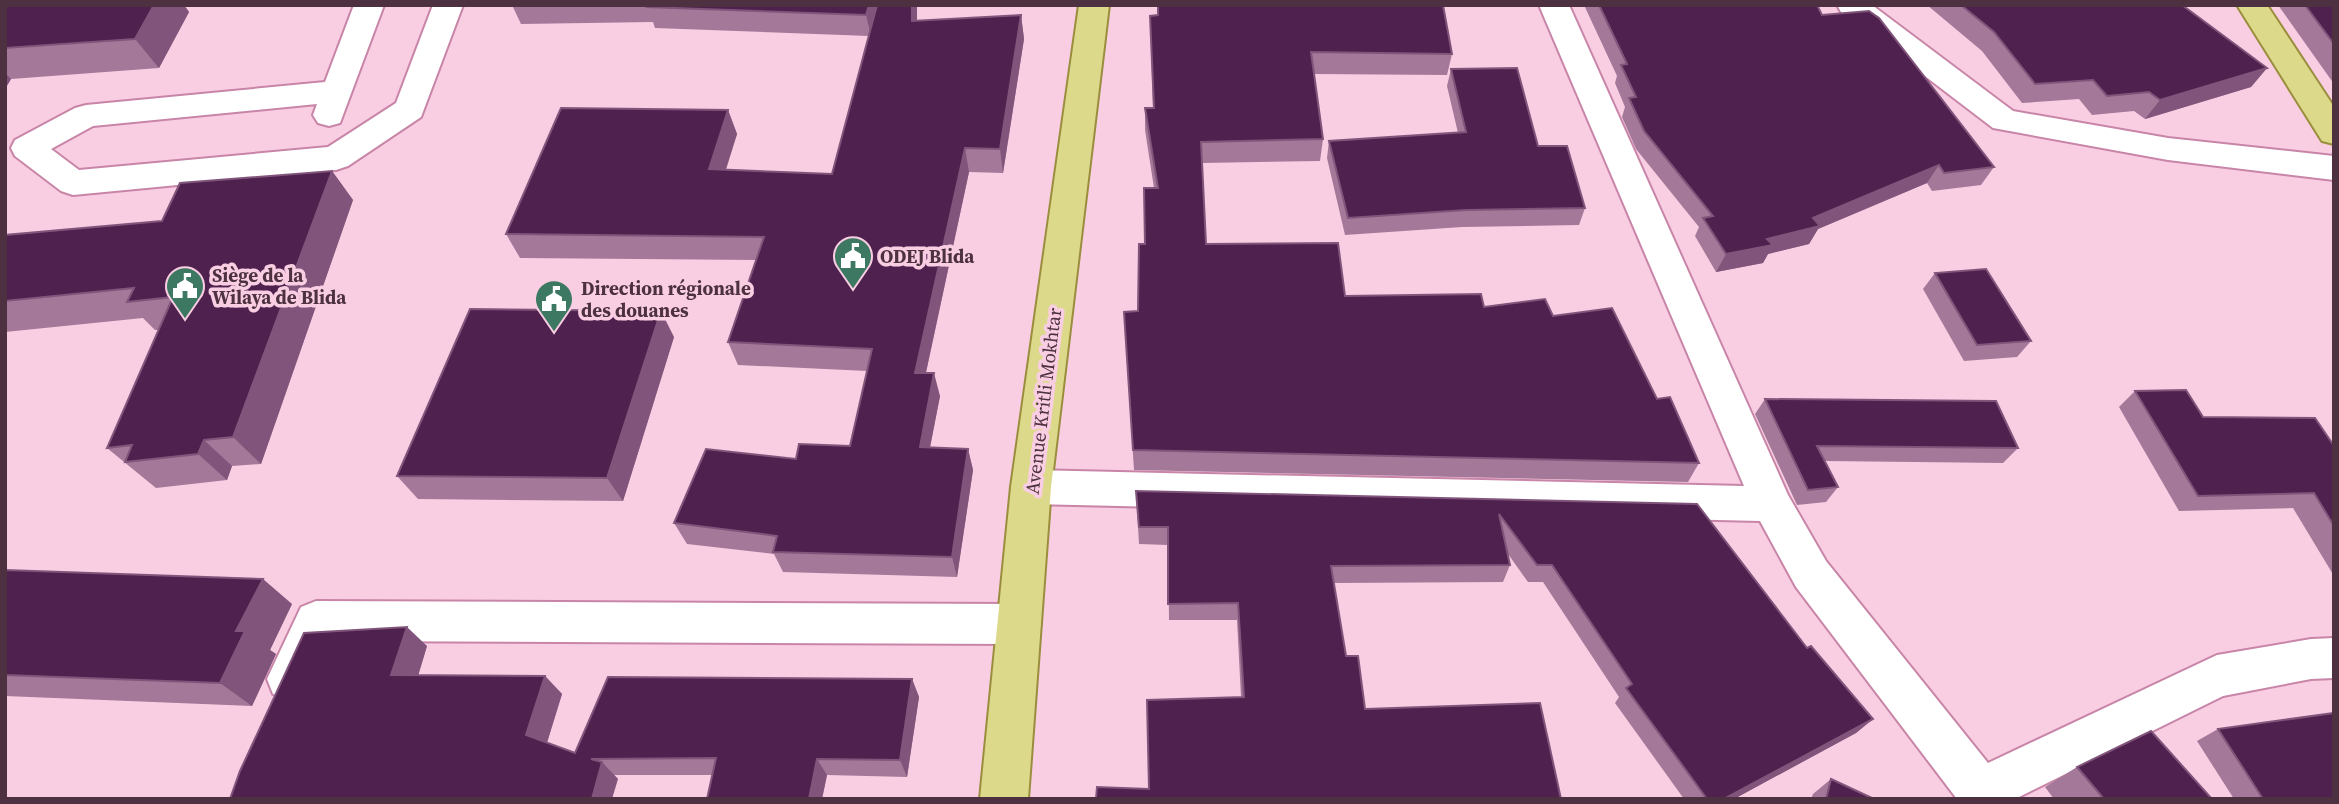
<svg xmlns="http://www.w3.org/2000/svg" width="2339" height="804" font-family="'Source Serif 4',serif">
<rect width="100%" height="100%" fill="#f9cee3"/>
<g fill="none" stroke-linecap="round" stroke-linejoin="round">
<defs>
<g id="minor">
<polygon points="354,5 384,5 340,123 329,126 318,123 313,115 317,104 93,126 51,149 79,170 328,147 396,103 433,5 463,5 421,117 348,166 336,170 73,195 61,191 15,156 11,148 15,140 75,108 86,105 325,82"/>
<polygon points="1539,5 1569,5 1788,495 1826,561 1988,763 2217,655 2311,639 2334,638 2334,678 2311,679 2223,696 2015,799 1957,799 1796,587 1760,521 1031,504 1017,499 1011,487 1017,475 1031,470 1744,486"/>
<polygon points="1837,5 1872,5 2013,111 2168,138 2334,156 2334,180 2168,160 1993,128 1841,12"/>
<polygon points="316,601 1019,604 1034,610 1041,624 1034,638 1019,644 329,641 305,694 289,700 273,694 267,679 301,607"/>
</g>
<g id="major">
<polygon points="1079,5 1109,5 1051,487 1028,799 980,799 1011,487"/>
<polygon points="2237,5 2267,5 2334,107 2334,144 2322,141"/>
</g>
</defs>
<use href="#minor" stroke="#c885a8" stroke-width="4"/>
<use href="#major" stroke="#9a8e3e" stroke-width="4"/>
<use href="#minor" fill="#fff" fill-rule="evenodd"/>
<use href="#major" fill="#dcd98b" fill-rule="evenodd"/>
</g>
<g fill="#a47898">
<polygon points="5,5 184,5 189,12 159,68 11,79 5,89"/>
<polygon points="512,5 917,5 917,21 1021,15 1024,39 1003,173 969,172 926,373 940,396 930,447 968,449 973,470 957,577 783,572 774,554 687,544 674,523 796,459 850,446 867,371 738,365 728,342 756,260 520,258 506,234 728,110 737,134 726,170 832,174 869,36 655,28 653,22 521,24"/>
<polygon points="1584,5 1817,5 1822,15 1994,167 1981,185 1932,191 1927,183 1818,229 1809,244 1768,254 1763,263 1716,272 1695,236 1699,227 1636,149 1622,117 1625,107 1615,83 1617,76"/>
<polygon points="1927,5 2182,5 2267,68 2251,87 2145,119 2134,111 2092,115 2079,99 2022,103 1982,51"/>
<polygon points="2278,5 2334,5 2334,84"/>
<polygon points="1158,15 1452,54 1447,75 1314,74 1323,139 1320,161 1202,163 1206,244 1345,296 1484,307 1553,316 1657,399 1699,463 1688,482 1134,470 1125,333 1138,311 1145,244 1154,188 1145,130 1145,108 1153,108 1150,16"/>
<polygon points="1451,69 1538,146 1585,208 1579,225 1462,227 1345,235 1327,158 1329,141 1458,133 1447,86"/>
<polygon points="332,171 353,200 261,464 232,466 227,480 156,488 107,448 159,330 155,330 143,318 5,332 5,235 162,221"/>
<polygon points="1935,273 2031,341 2017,357 1964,361 1923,289"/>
<polygon points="674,337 623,501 418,499 397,476"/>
<polygon points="2135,391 2203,417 2334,446 2334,576 2293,508 2179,511 2119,407"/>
<polygon points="1765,399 2018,448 2003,463 1825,461 1838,487 1826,502 1797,505 1755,414"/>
<polygon points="1136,491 1697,504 1807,648 1873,719 1856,733 1734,799 1684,799 1615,703 1619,697 1543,582 1528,582 1508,554 1510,565 1503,582 1334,583 1346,656 1149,789 1241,697 1237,620 1169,620 1168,545 1139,544"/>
<polygon points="5,570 292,604 270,650 276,654 252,706 5,696"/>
<polygon points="427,646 418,675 545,676 562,694 547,743 575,753 912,679 919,697 907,777 827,775 822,799 707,799 713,775 614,775 618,779 230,799"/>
<polygon points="2218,729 2334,799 2234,799 2197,741"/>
<polygon points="2077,767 2212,799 2054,799 2045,787"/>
<polygon points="1831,779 1874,799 1811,799 1813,794"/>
</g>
<g fill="#81557b">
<polygon points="154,5 184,5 189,12 159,68 135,39"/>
<polygon points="869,5 882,5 871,36 866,15"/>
<polygon points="912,5 917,5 917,45 912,21"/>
<polygon points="1021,15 1024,39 1003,173 1000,149"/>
<polygon points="2267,68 2251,87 2145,119 2160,100"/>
<polygon points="5,73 11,79 5,89"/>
<polygon points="728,110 737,134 718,193 709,169"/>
<polygon points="965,148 969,172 921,395 915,373"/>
<polygon points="1939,165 1927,183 1818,229 1809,244 1768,254 1763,263 1716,272 1726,254 1767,239 1813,218"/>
<polygon points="332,171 353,200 261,464 233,437"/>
<polygon points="661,311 674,337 623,501 607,478"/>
<polygon points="934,373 940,396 926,468 920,447"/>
<polygon points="204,440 232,466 227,480 198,454"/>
<polygon points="968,449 973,470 957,577 952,557"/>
<polygon points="263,579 292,604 270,650 276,654 252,706 220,683 236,631"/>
<polygon points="407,627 427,646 413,693 391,675"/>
<polygon points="545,676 562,694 544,752 526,735"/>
<polygon points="912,679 919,697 907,777 900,760"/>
<polygon points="1873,719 1856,733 1734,799 1724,799"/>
<polygon points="817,759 827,775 822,799 809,799"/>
<polygon points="602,762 618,779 612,799 592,799"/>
</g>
<g fill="#4e214e" stroke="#81557b" stroke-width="2">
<polygon points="5,5 154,5 135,39 5,48"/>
<polygon points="648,5 869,5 866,15 647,7"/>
<polygon points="877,5 912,5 912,21 1021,15 1000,149 965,148 915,373 934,373 920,447 968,449 952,557 773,552 777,536 674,523 706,449 796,459 799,444 850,446 872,349 728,342 764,237 506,234 561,108 728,110 709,169 832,174"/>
<polygon points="1158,5 1443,5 1452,54 1311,52 1323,139 1201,142 1206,244 1338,243 1345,296 1481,294 1484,307 1545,299 1553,316 1612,308 1657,399 1670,397 1699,463 1133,450 1124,312 1138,311 1139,244 1145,244 1144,188 1158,188 1145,108 1154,108 1150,16 1158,15"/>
<polygon points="1599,5 1817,5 1822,15 1869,11 1879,18 1994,167 1944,173 1939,165 1813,218 1820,226 1767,239 1773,245 1726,254 1703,218 1713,216 1644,131 1629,98 1636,97 1621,65 1627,64"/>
<polygon points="1961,5 2182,5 2267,68 2160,100 2149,92 2107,96 2093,80 2035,84 1994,32"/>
<polygon points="2305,5 2334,5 2334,44"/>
<polygon points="1517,68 1538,146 1567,146 1585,208 1466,210 1348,218 1329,141 1466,132 1451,69"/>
<polygon points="332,171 233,437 204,440 198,454 125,462 132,445 107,448 173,297 127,302 134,288 5,301 5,235 162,221 180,183"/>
<polygon points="1986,269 2031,341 1977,345 1935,273"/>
<polygon points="470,309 661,311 607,478 397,476"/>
<polygon points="2186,390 2203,417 2315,418 2334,446 2334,526 2314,493 2198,496 2135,391"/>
<polygon points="1765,399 1996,401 2018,448 1817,446 1838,487 1808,490"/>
<polygon points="1136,491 1697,504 1807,648 1811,646 1873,719 1724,799 1707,799 1626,688 1632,684 1552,565 1537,565 1499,514 1510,565 1331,566 1346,656 1358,656 1365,709 1540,703 1561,799 1096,799 1097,787 1149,789 1147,700 1244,697 1238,603 1168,604 1168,527 1139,527"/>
<polygon points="5,570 263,579 236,631 245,631 220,683 5,675"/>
<polygon points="407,627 391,675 545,676 526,735 575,753 608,677 912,679 900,760 817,759 809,799 707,799 716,758 591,759 602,762 592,799 230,799 240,771 304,633"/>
<polygon points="2334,713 2334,799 2263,799 2218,729"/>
<polygon points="2151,731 2212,799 2104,799 2077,767"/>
<polygon points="1831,779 1874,799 1826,799"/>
</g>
<defs>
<symbol id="civic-pin" viewBox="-11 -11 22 30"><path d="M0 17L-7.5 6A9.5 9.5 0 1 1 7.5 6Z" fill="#3c7862" stroke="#f9cee3"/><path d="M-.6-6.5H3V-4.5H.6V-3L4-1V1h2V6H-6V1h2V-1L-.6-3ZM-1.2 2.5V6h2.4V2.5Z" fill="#fff"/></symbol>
</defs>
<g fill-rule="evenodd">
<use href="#civic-pin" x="831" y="234" width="44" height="60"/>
<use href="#civic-pin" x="163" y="264" width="44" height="60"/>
<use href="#civic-pin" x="532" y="277" width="44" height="60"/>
</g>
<g text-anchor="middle" stroke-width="7" stroke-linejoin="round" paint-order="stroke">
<g font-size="19" font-weight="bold" fill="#4d3140" stroke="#f9cee3" text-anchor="start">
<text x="880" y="263">ODEJ Blida</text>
<text x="212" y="282">Siège de la<tspan x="212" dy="22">Wilaya de Blida</tspan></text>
<text x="581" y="295">Direction régionale<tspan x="581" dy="22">des douanes</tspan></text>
</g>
<g font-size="19" fill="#4d3140" stroke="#f9cee3">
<text transform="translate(1043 401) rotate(-83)" y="7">Avenue Kritli Mokhtar</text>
</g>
</g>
<rect width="2339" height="804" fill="none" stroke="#4d3140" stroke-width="14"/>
</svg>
